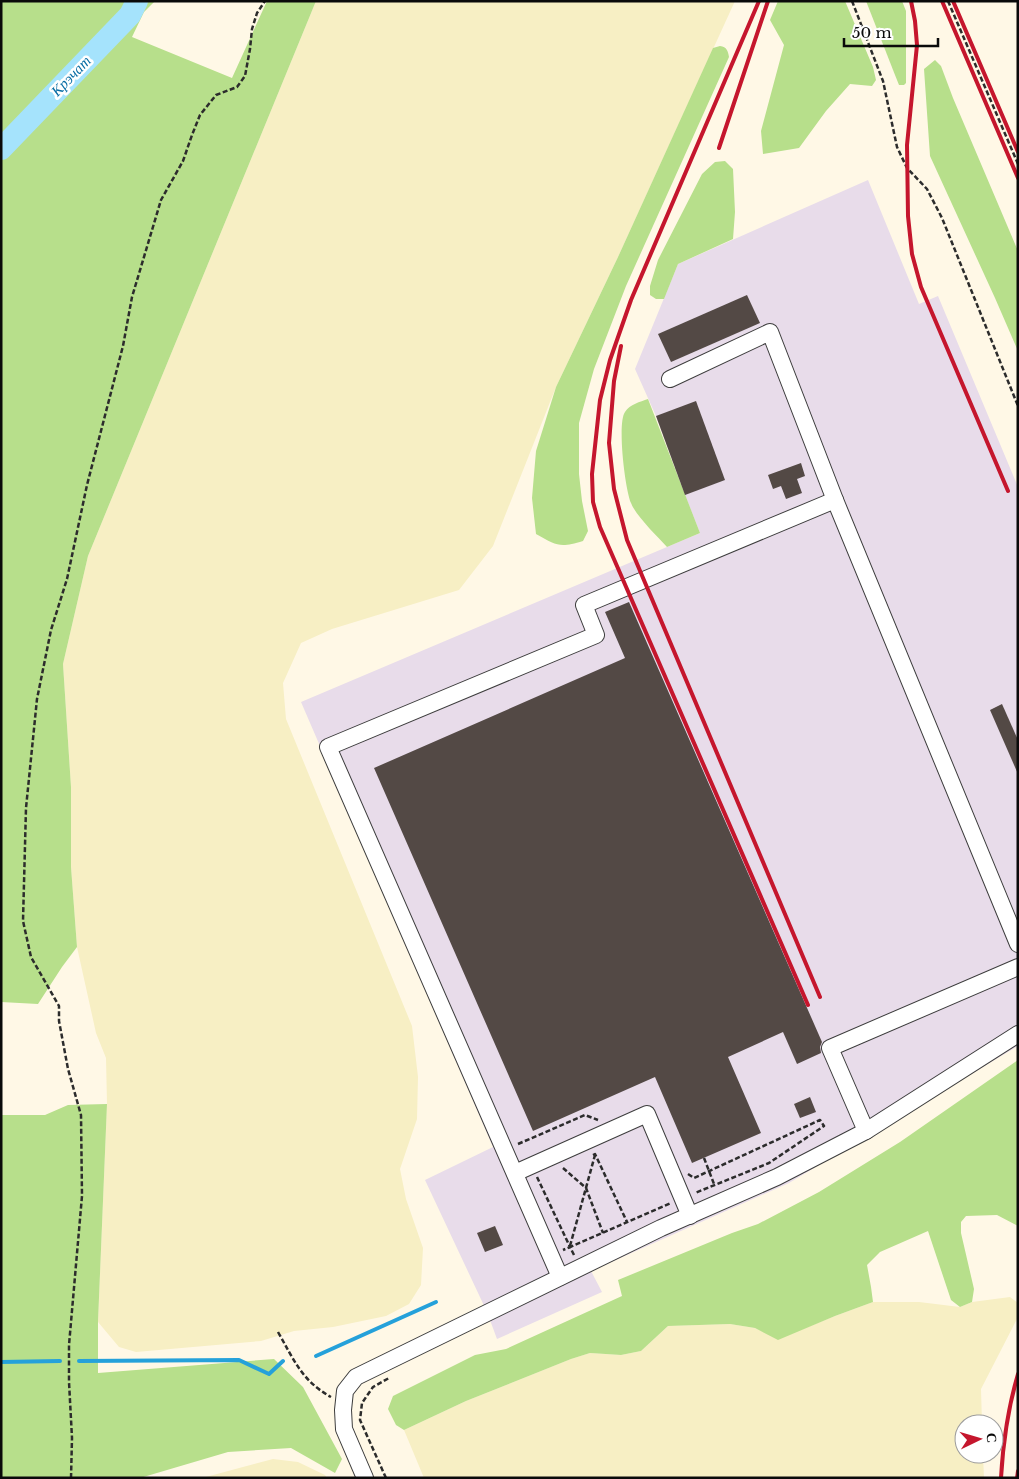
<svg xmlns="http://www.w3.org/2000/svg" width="1019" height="1479" font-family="'Libre Baskerville',serif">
<rect width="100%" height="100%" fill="#fff8e6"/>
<polygon fill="#e8dcea" points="868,180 919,304 938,296 1018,487 1018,1046 789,1183 591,1271 602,1292 497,1339 487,1312 425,1180 493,1147 301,702 700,533 685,495 656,416 635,369 678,264"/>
<g fill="#f7efc4">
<polygon points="316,1 735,1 618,257 556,387 493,546 459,590 332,629 301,643 283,683 286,719 412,1026 418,1077 417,1119 400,1169 406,1199 423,1248 421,1285 409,1304 386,1316 333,1327 294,1331 261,1341 136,1352 119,1347 98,1322 107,1104 106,1058 96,1033 77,947 71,867 71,787 63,664 88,556"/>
<polygon points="1010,1297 1018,1303 1018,1317 981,1389 982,1424 964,1424 964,1454 983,1454 984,1478 424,1478 404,1430 466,1401 571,1359 590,1353 621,1355 641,1351 668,1326 730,1324 755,1328 778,1339 835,1316 873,1302 919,1302 960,1307 972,1302"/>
<polygon points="273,1459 298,1462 325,1475 327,1478 202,1478"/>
</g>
<g fill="#b7df8b">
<polygon points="1,1 155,1 144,12 132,37 232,78 267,1 316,1 88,556 63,664 71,787 71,867 77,947 62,967 38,1004 1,1002"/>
<polygon points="778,1 845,1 873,67 876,80 872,86 850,84 826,111 799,148 763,154 761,131 784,45 770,20"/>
<polygon points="866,1 902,1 906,11 906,83 904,85 899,85 895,75"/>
<path d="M720,46c7,1 8,5 9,11l-103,229 -32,83 -15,54v51l3,27 6,30 -5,10c-23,7 -26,5 -47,-7l-4,-36 4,-47 20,-64 62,-130 95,-209z"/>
<polygon points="935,60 941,66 953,98 1018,251 1018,351 995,298 930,156 924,69"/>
<polygon points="725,161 733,169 735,212 733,239 678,264 664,299 656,299 650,295 650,286 658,260 702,174 715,162"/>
<path d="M648,399l52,134 -33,14c-10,-11 -31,-31 -36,-44 -6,-14 -14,-80 -6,-91 5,-8 15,-10 23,-13z"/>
<polygon points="1018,1060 1018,1226 997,1215 966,1216 961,1222 961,1233 974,1289 972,1302 960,1307 951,1300 928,1231 880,1252 867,1265 871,1287 873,1302 835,1316 778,1340 755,1328 730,1324 668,1326 641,1351 621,1355 590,1353 571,1359 466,1401 404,1430 396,1425 388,1409 393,1396 475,1355 506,1349 622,1296 618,1280 732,1233 758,1224 819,1192 900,1142"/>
<polygon points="107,1104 98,1322 98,1373 274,1359 303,1387 342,1459 335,1473 291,1448 228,1452 140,1478 1,1478 1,1115 45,1115 68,1105"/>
</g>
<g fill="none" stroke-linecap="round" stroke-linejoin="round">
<g stroke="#25a1da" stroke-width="4">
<polyline points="316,1356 436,1302"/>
<polyline points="79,1361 239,1360 269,1374 283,1361"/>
<polyline points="1,1362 60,1361"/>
</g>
<polyline stroke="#a5e3fc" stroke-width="22" points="1,149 130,15 137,1"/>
</g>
<g fill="#534945">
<polygon points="747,295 760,323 671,362 658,334"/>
<polygon points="696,401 725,480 685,495 656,416"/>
<polygon points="801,463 805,476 797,479 802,493 786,499 781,486 773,489 768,475"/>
<polygon points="629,602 822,1042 820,1047 821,1053 797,1064 783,1032 728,1057 761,1133 692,1163 655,1077 533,1131 374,768 625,658 605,612"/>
<polygon points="1002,704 1018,740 1018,774 990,710"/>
<polygon points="810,1097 816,1112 800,1118 794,1104"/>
<polygon points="495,1226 503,1245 485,1252 477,1233"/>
</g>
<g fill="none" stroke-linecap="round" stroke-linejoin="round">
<defs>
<g id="minor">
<polyline points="670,379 770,332 835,500 1018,944"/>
<polyline points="866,1131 1018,1034"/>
<polyline points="515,1173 647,1114 690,1216"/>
<polyline points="560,1277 328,747 596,635 584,605 835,500"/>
<polyline points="365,1478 344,1429 343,1410 345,1391 356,1377 661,1228 777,1177 866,1131 830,1048 1018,967"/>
</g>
</defs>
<use href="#minor" stroke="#3d3d3d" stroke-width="18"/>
<g stroke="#2c2c2c" stroke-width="2.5" stroke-dasharray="5 2.5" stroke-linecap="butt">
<polyline points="852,1 883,81 897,147 907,168 927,189 942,218 1018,406"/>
<polyline points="948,1 1018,164"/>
<polyline points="518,1144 585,1115 598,1120"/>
<polyline points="593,1155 595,1154 627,1222"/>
<polyline points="704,1158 714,1184"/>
<polyline points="563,1168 586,1188 603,1233"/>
<polyline points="688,1174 694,1178 820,1120 824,1126 769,1163 695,1193"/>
<polyline points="537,1177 570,1247 563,1250"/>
<polyline points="570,1246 595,1155"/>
<polyline points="574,1255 570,1247 671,1203"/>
<path d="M278,1332c16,28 24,49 53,65"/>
<polyline points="71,1478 72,1438 69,1382 69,1345 82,1196 81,1115 68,1069 59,1021 59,1006 31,957 23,921 26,808 37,699 51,630 67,579 87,485 123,346 132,297 161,200 183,161 192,135 200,115 216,95 237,87 245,76 250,49 252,29 257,13 265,1"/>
<polyline points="386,1478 360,1420 362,1403 373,1387 389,1378"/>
</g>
<use href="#minor" stroke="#fff" stroke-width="16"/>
<g stroke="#c5162d" stroke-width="4">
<polyline points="759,1 631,300 610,360 600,400 592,474 593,502 600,527 808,1005"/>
<polyline points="911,1 915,21 917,45 907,145 908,216 912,254 921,287 1008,491"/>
<polyline points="942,1 1018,178"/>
<polyline points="953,1 1018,152"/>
<polyline points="719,148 768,1"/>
<polyline points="621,346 614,381 609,443 614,489 627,540 820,997"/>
<path d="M1001,1478c2,-35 7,-70 17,-104"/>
<polyline points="1017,1478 1018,1471"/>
</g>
</g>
<g text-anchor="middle" stroke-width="5" stroke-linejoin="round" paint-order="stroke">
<g font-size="15" font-style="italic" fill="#096ea5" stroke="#fff">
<text transform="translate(71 76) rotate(-46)" y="5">Крэчат</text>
</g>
</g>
<rect width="1019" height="1479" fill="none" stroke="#0a0a0a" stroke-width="5"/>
<g transform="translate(979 1439) rotate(85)"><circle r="24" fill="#ffffff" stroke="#9d9d9d"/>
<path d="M0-4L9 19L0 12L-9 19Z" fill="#c5162d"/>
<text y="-8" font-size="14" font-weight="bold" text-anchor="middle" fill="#0a0a0a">С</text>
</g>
<path d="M844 38v8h94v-8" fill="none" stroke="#0a0a0a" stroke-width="2.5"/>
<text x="852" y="38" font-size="15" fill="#0a0a0a" stroke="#ffffff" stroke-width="4" paint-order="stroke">50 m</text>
</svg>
